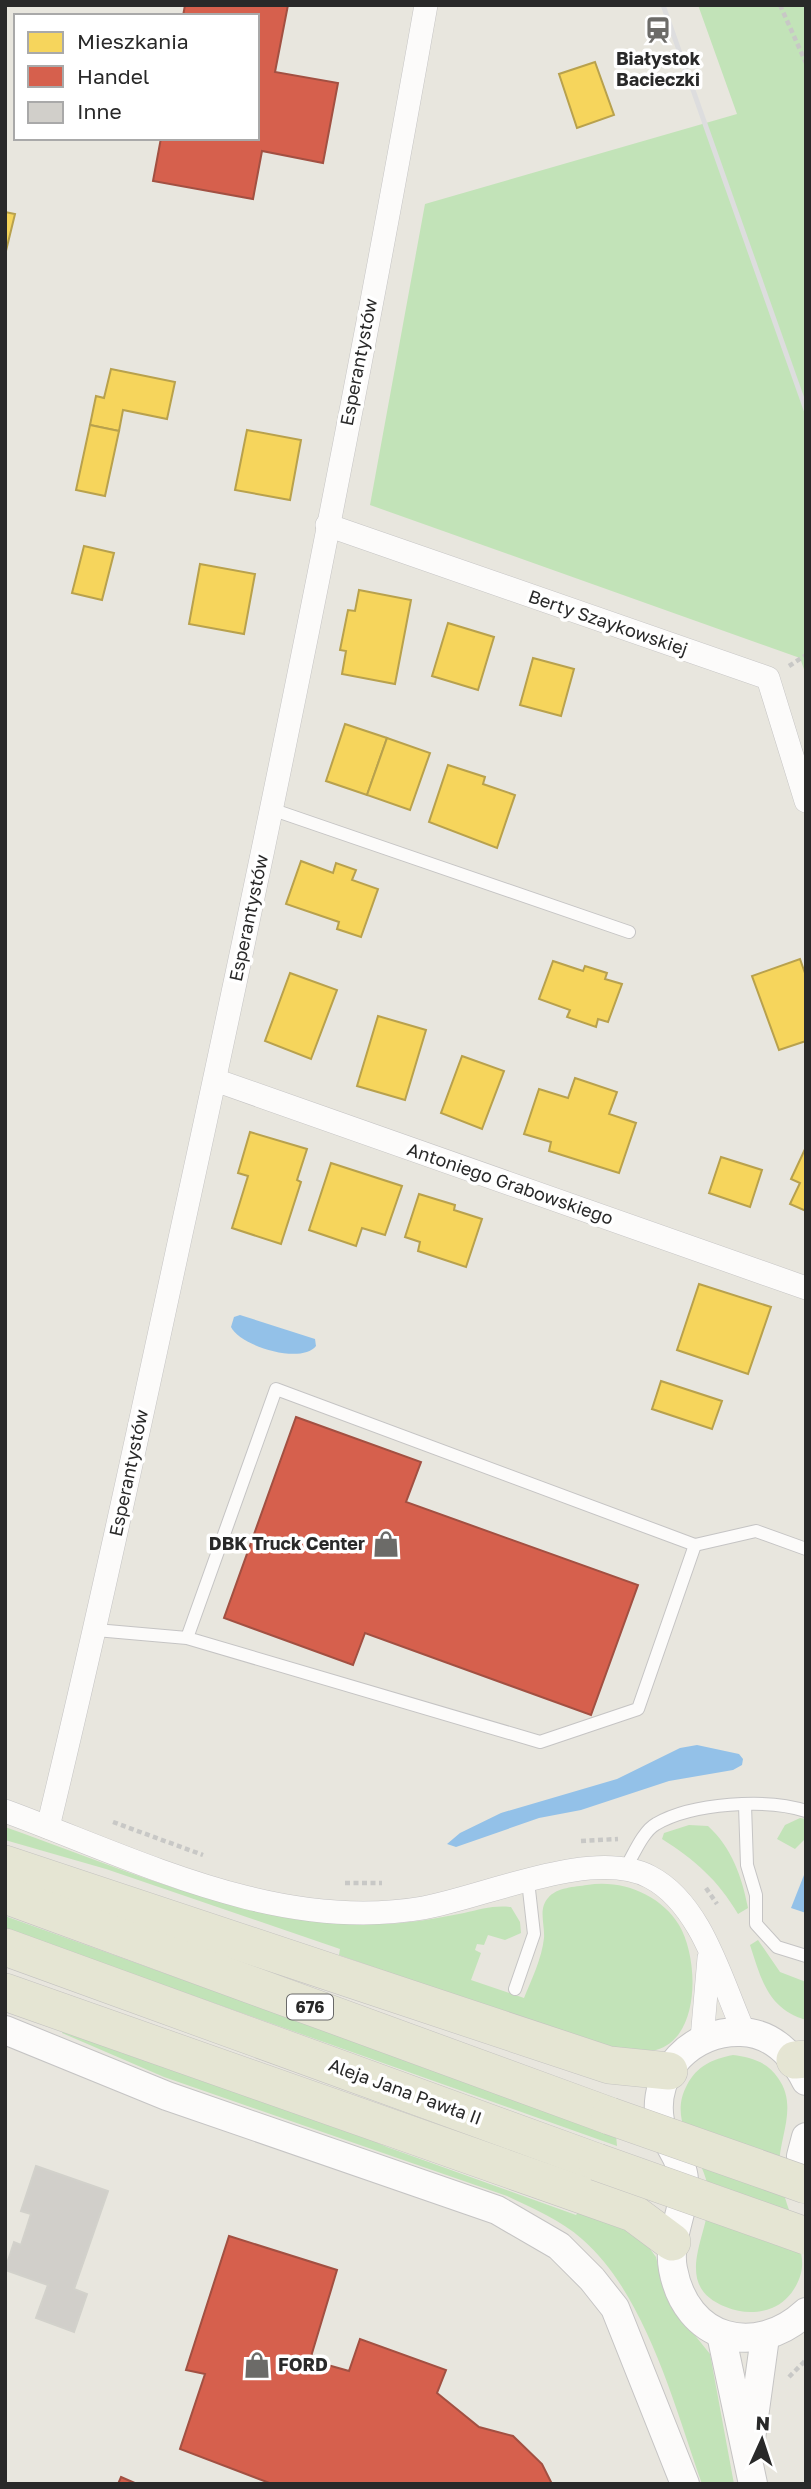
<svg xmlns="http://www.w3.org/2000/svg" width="811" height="2489" font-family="'Golos Text',sans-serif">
<rect width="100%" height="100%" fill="#e8e6de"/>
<g fill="#c2e3b8">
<polygon points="698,5 806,5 806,675 800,658 370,505 425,204 737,114"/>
<polygon points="800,1818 806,1819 806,1838 795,1849 777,1839 785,1825"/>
<path d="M689,1825l19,1c24,22 34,51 40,82l-10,6c-20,-34 -43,-54 -76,-75l2,-6z"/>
<path d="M5,1827c119,42 236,96 364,97 31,1 65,-5 95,-11 17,-4 30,-8 47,-6l9,15 1,11 -16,7 -17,-5 -4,10 -7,-1 -2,6 6,3 -10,27 53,18c7,-17 18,-40 20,-60 1,-13 -6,-29 4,-40 9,-11 27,-11 39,-13 35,-6 74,10 92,40 20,33 22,113 -23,125 -20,6 -39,-1 -58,-5l-259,-90 1,-6 -234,-80 -101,-29z"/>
<polygon points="5,1916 616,2135 617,2146 5,1929"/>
<path d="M758,1940l22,32 26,10v38c-38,-11 -45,-41 -56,-75z"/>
<path d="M66,2025l312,111v7l9,4 189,68 4,-5 48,19 14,9 14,19 7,31 13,24 34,42 24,130h-32c-28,-79 -56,-189 -120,-245 -21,-19 -50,-31 -75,-43l-343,-119 -102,-44z"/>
<path d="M733,2055c17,2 35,7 45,23 21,29 0,60 1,92 2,30 29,77 22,103 -4,15 -14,29 -29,35 -16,6 -31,5 -46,-1 -57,-22 -15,-74 -17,-112 -2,-39 -44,-69 -22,-110 10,-19 25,-26 46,-30z"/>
</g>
<g fill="#93c1e8">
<path d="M240,1315l75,24 1,7c-15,19 -76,0 -85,-19l3,-10z"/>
<polygon points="697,1745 739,1754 743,1759 742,1765 733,1770 669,1781 581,1810 539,1818 456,1847 447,1844 460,1833 501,1813 617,1779 680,1748"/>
<polygon points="806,1870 806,1913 791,1908"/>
</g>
<g fill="#f6d55c" stroke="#b8a14d" stroke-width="2">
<polygon points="595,62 614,115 577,128 559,74"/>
<polygon points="5,212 15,214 5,255"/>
<polygon points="111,369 175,382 167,419 123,410 119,431 90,425 96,396 104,398"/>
<polygon points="90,425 119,431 105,496 76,490"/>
<polygon points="247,430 301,440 290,500 235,490"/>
<polygon points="84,546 114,553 102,600 72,593"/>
<polygon points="200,564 255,574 244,634 189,624"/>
<polygon points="359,590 411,600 395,684 342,674 346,651 340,650 348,610 355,611"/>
<polygon points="448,623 494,637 478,690 432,676"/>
<polygon points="533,658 574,669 561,716 520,705"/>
<polygon points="345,724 387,738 367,795 326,781"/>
<polygon points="387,738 430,753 410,810 367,795"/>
<polygon points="448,765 485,777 483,784 515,795 497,848 429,822"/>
<polygon points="301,861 333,873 336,863 356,870 352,880 378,889 361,937 337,929 339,922 286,904"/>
<polygon points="800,959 806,976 806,1041 779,1050 752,976"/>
<polygon points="553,961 583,971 585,966 607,973 605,979 622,984 608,1022 598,1019 596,1027 567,1017 570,1010 539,999"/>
<polygon points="290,973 337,990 311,1059 265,1041"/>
<polygon points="378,1016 426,1030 405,1100 357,1086"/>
<polygon points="462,1056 504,1071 482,1129 441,1113"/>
<polygon points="575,1078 617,1092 609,1114 636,1123 619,1173 549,1151 551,1142 524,1134 539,1089 568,1098"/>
<polygon points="250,1132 307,1149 297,1180 301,1182 281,1244 232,1228 248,1176 238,1173"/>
<polygon points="806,1147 806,1211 790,1204 800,1183 791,1179"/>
<polygon points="721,1157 762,1170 750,1207 709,1193"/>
<polygon points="331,1163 402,1186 385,1235 362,1228 356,1246 309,1230"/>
<polygon points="419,1194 455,1205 454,1210 482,1219 466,1267 418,1251 420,1242 405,1237"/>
<polygon points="699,1284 771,1307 748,1374 677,1350"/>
<polygon points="661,1381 722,1401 712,1429 652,1409"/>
</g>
<g fill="#d6604d" stroke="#a25042" stroke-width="2">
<polygon points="185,5 288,5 275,72 338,83 323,163 262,151 253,199 153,181 161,138 257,138 257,16 183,16"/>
<polygon points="296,1417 421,1462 406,1502 638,1585 591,1715 365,1633 353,1665 224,1618"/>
<polygon points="229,2236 337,2270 310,2360 349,2371 360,2339 446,2370 437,2393 479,2427 513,2436 542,2464 552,2484 272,2484 180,2449 205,2374 186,2370"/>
<polygon points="121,2477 137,2484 118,2484"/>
</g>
<polygon fill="#d1cfca" stroke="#d2d1cb" stroke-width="2" points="36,2166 108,2191 74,2289 87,2294 74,2332 36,2318 48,2285 5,2270 14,2242 21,2245 31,2214 21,2211"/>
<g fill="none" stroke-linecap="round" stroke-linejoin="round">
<defs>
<g id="service">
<polyline points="271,809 629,932"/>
<polyline points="695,1545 756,1531 806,1549"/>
<polyline points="96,1630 187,1638 540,1742 638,1709 695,1545 276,1389 187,1638"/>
<polyline points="745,1805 747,1865 756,1895 756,1924 777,1947 806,1956"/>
<path d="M625,1869c8,-13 18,-38 31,-45 36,-21 111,-26 150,-13"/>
<polyline points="515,1989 534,1934 528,1881"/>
</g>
<g id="minor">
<polyline points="327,525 768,678 806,801"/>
<polyline points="215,1080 806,1288"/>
<path d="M5,1811c133,49 273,122 418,97 62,-11 170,-61 227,-31 52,27 71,104 94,155"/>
<path d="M48,1827c47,-194 89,-389 131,-584 90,-411 174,-824 247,-1238"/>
<polyline points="702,2039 709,1958"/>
</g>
<g id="tertiary">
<polyline points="5,2030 167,2096 497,2210 559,2246 592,2279 615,2308 685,2484"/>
<path d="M806,2081c-13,-26 -34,-48 -65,-49 -48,-2 -90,39 -81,89 4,21 23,38 24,59 2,31 -17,58 -11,89 13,71 82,90 133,43"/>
<polyline points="806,2137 801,2156 806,2189"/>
<polyline points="721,2334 753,2484"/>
<polyline points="751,2439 765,2337"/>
</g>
<g id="primary">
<polyline points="5,1864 609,2065 669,2071"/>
<polyline points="5,1895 610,2116"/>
<polyline points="5,1947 597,2162"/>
<polyline points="5,1992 633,2213 672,2242"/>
<polyline points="795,2060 806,2059"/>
</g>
</defs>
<use href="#service" stroke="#c5c4c4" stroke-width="14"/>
<use href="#minor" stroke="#c5c4c4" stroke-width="24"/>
<use href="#tertiary" stroke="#c5c4c4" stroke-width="30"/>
<use href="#primary" stroke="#c4c3c0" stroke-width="38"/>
<g stroke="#c8c8c6" stroke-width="4.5" stroke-dasharray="5 3.5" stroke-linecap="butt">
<polyline points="780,5 806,63"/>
<polyline points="789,666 806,655"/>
<polyline points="113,1822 203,1855"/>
<polyline points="581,1841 618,1839"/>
<polyline points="345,1883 382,1883"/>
<polyline points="706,1888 717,1904"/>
<polyline points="789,2377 806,2360"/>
</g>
<use href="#service" stroke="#fcfbfa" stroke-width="12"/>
<use href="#minor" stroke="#fcfbfa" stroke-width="23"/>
<use href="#tertiary" stroke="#fcfbfa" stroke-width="28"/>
<use href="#primary" stroke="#e5e5d3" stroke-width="37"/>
<polyline stroke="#ddddde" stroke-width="5" points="663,5 806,410"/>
<defs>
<g id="primary-bridge">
<polyline points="610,2116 806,2185"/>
<polyline points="597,2162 806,2236"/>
</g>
</defs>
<use href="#primary-bridge" stroke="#c4c3c0" stroke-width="38" stroke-linecap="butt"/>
<use href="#primary-bridge" stroke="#e5e5d3" stroke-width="37"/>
</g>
<defs>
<symbol id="station-bare" viewBox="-9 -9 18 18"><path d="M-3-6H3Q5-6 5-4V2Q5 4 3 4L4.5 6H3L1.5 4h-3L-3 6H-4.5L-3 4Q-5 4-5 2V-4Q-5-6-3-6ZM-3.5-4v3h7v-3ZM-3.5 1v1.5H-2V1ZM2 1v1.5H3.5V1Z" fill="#6c6b68" stroke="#fff" stroke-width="2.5" paint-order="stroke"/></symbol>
<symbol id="shop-bare" viewBox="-9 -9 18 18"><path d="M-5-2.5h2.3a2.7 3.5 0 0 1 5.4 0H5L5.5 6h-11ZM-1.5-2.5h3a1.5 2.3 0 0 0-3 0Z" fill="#6c6b68" stroke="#fff" stroke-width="2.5" paint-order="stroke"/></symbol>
</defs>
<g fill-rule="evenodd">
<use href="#station-bare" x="639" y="11" width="38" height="38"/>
<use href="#shop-bare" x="367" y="1525" width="38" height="38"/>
<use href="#shop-bare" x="238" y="2346" width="38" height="38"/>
</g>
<g text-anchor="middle" stroke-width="7" stroke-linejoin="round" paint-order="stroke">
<rect fill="#fff" stroke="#696969" stroke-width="2" x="287" y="1994.5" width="46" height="25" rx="5"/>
<g font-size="16" font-weight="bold" fill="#292929">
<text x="310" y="2013">676</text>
</g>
<g font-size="18" font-weight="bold" fill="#292929" stroke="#fff">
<text x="658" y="65">Białystok<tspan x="658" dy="21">Bacieczki</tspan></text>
<text x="365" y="1550" text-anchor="end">DBK Truck Center</text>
<text x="278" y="2371" text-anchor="start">FORD</text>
</g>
<g font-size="18" fill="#292929" stroke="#fff">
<text transform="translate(359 362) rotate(-79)" y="6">Esperantystów</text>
<text transform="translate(608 623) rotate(19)" y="6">Berty Szaykowskiej</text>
<text transform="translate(249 918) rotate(-78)" y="6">Esperantystów</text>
<text transform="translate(510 1184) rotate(19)" y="6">Antoniego Grabowskiego</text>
<text transform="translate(129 1473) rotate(-78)" y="6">Esperantystów</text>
<text transform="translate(405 2092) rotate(20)" y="6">Aleja Jana Pawła II</text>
</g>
</g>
<rect width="811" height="2489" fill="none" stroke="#292929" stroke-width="14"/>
<rect x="14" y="14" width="245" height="126" fill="#ffffff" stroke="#a9a9a9" stroke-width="2"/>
<rect x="28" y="32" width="35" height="21" fill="#f6d55c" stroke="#a9a9a9" stroke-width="2"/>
<text x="77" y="49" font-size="21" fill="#292929">Mieszkania</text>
<rect x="28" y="66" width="35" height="21" fill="#d6604d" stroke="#a9a9a9" stroke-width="2"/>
<text x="77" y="84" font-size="21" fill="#292929">Handel</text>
<rect x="28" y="102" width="35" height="21" fill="#d1cfca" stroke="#a9a9a9" stroke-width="2"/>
<text x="77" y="119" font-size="21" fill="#292929">Inne</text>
<g transform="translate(762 2440) rotate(3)" stroke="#ffffff" stroke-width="5" paint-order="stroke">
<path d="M0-5L12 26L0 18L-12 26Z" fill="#292929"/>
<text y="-10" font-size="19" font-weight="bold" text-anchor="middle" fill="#292929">N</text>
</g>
</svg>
